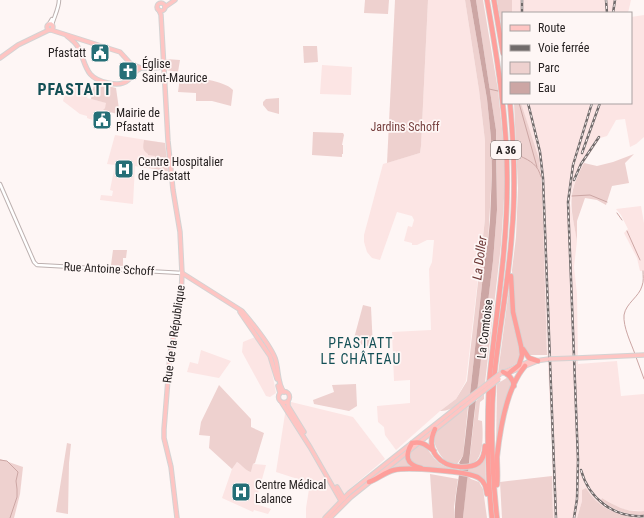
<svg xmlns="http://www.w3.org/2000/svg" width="644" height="518" font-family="'Roboto Condensed',sans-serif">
<rect width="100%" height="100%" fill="#fef6f5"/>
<g fill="#fce5e4">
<polygon points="428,0 465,0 479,90 485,141 485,219 466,381 456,399 440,411 396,450 385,435 384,427 378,422 377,406 410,403 410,380 394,381 392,332 431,330 429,269 432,262 434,240 427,240 417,245 412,245 412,243 404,241 408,226 412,227 414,220 412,216 397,212 380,260 372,258 367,252 364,242 364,235 383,164 420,153 421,145"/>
<polygon points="512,0 631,0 628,13 512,13"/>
<polygon points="644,15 644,137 636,144 630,147 625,119 616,120 607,136 600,138 584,163 576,178 572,192 570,203 577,241 574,267 577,294 578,364 617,361 621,396 644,394 644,511 626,510 616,506 602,498 601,500 618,511 624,513 644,515 644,518 625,517 617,514 599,504 582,490 582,501 577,518 553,518 552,446 544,286 542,190 529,130 521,103 631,103 631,17"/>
<polygon points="322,65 352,67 351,95 320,94"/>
<polygon points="67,85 89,90 87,98 107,103 105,108 101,113 98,122 87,118 87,116 80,114 63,101"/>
<polygon points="115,135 165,143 169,172 135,166 133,204 100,200 101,195 112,196 113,191 110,190 115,165 107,164"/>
<polygon points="641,206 644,223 644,271 640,271 637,258 624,233 628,229 621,215 616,209"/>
<polygon points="255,337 270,361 276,393 270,397 266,396 242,352 243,342"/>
<polygon points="201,350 231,361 219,378 187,372 190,362 198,364"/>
<polygon points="287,401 353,417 385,459 347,491 322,518 306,518 306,508 310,483 276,472"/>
<polygon points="237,462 243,466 248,471 251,472 253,464 266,465 257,497 259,498 256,504 271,509 268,514 254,510 253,512 222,498 232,469"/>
</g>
<g fill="#eed1cf">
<polygon points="365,0 389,0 388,14 364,13"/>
<polygon points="395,0 428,0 421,146 420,153 387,163"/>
<path d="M465,0h5l17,99 4,39 1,34 -4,70 -3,15 -15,137c-8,7 -18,18 -30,17l16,-12 11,-18 18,-162v-78l-6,-51z"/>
<polygon points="476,0 483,0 498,90 503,138 505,183 501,245 485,383 477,389 493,261 497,210 497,172 496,130"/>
<polygon points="497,0 512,0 512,13 503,13 503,37"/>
<polygon points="303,46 317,46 318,62 304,63"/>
<polygon points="166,59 180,60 178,72 166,70"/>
<path d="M182,76c13,2 42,4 51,14l-2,16 -19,-5h-16v-8l-18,-1 2,-15z"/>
<polygon points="96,83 116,88 119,109 117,114 103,110 105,108 106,103 91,99 94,85"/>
<polygon points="279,98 279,114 268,111 263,105 263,102 266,99"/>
<polygon points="514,103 521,103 539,159 542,190 547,355 530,355 527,354 523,347 514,309 512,270 516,237 518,188"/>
<polygon points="313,132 343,133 344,135 342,145 343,145 343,154 342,154 342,157 312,155"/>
<path d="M144,140l21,3 3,28 -24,-4v-1l13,1 1,-7 -3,-1v-3l-7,-1v-1c-6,-4 -5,-7 -4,-14z"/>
<path d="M634,154l-9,9 4,20 -17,3 -6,19 -9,-5 -12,-2 -8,23v20c-6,-35 -11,-45 7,-78l13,3 16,-4z"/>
<polygon points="113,250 127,250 126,258 123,258 123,266 111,265"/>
<path d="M509,289c1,12 2,23 4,34 3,15 9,26 5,40l-20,10z"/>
<polygon points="363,305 371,307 373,348 353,342"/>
<polygon points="508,377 511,382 510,388 496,451 497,384"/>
<polygon points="356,384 357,406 349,411 314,404 313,400 334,392 332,385"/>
<path d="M219,385l32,34v8l13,6 -9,30 -2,1 -2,8c-5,-1 -9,-7 -14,-10l-5,7 -23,-21 1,-12 -11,-1 2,-13z"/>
<path d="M484,394v5l-4,3 -2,18 4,1c1,12 3,42 -13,43l7,-63z"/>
<path d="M468,407l-5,49 -6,8c-11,-1 -13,-3 -19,-13 -3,-6 -7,-14 -2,-20 4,-5 25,-19 32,-24z"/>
<polygon points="67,443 71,444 69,463 68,514 56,512"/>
<path d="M419,444c9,2 11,11 18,17 6,6 13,7 21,7l-1,3c-10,-1 -38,-2 -45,-9 -3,-3 -2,-6 -3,-9z"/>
<polygon points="406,455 417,468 384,472"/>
<polygon points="485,456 486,483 468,473 468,468"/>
<polygon points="0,459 23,467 20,494 14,518 0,518"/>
<polygon points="430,474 458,479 454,507 455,518 433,518"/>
<polygon points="467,476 471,479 479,482 483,489 487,518 463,518"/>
<polygon points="552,476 553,518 502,518 500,482"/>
<path d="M586,488c11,19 31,28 53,30h-62l5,-17v-11z"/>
<path d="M602,498c13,8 26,15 42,13v4c-17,0 -30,-4 -43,-15z"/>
</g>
<path fill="#cca6a4" d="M470,0h6l20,130 1,80 -4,51 -19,155 -11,102h-8c-1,-19 4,-36 5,-54l-1,-1 4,-7 2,-16 20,-183 3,-15 2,-22 2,-48 -1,-34 -4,-39z"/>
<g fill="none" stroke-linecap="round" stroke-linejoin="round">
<g stroke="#cca6a4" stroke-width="1">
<polyline points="489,89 498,91"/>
<polyline points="519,103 537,167"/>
<polyline points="495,149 502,152"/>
<path d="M520,156c11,5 18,9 21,21"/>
<polyline points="572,196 590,195 607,202"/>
<polyline points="617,213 622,220"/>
<polyline points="627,231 640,260"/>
<path d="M635,354c-4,-11 -12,-27 -11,-39 2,-12 15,-18 18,-29 2,-5 1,-10 1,-15"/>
<polyline points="636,357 644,379"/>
<polyline points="0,460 7,461 18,472 16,481 17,489 17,497 10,518"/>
</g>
<defs>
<g id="minor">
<polyline points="49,24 52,19"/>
<path d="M52,25c2,-8 7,-17 7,-25"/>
<polyline points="0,184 34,262 37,265 182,273"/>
</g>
<g id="major">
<circle cx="161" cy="7" r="4"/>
<polyline points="165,7 175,0"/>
<polyline points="159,10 161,15 168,141 173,190 180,232 182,273 181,301 170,354 164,429 164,438 171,467 177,518"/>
<circle cx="50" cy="27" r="3"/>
<polyline points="51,30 120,52 131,64 141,68 154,68 163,67"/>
<path d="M67,36c4,3 8,6 11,11 9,18 6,31 30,36 5,1 10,2 15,0 11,-4 7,-10 18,-15"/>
<polyline points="0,58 18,45 49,30"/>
<path d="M182,273l60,38c11,13 27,32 33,47 4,11 2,26 9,34"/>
<polyline points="240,312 270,356 277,379"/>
<polyline points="577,358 644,355"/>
<polyline points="513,371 535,362"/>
<polyline points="502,373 528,362 549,359"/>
<polyline points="278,386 280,393"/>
<circle cx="284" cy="397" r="5.5"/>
<polyline points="288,402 288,406 304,432"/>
<polyline points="282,403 310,447 341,501"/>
<polyline points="337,487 344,499"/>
<polyline points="325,518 349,493 461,404"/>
<polyline points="330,518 351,497 461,409"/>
</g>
<g id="highway">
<path d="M487,0c11,62 21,124 20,187 0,66 -12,132 -18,197 -2,45 -2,89 3,134"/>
<polyline points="494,0 503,53"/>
<polyline points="523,349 529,358 538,361"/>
<path d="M503,372c7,3 10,7 11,14"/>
<polyline points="508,374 519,365 522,355 521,346 513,312 511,276"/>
<path d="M435,429c-10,21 4,37 26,38 16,0 23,-4 24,-21"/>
<path d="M421,468c-16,-4 -16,-13 -9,-25 10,-2 14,2 22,8"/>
<path d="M369,482c9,-3 16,-10 25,-12 13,-3 75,1 85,8 6,4 7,9 8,16"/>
<path d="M497,485c1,-9 0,-19 0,-28 3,-28 9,-69 28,-91"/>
<path d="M497,518c-5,-46 -7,-93 -3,-140 5,-49 15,-98 18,-147 4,-43 2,-85 -2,-128"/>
</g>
</defs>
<use href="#minor" stroke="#bdb1b0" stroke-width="4.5"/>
<use href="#major" stroke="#d4d3d3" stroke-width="5.5"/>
<use href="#highway" stroke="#d4d3d3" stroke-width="6"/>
<use href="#minor" stroke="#fff" stroke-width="2.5"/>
<use href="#major" stroke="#fec5c3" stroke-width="3.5"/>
<use href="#highway" stroke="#fe9f9b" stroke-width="4.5"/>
<defs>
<g id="rail">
<polyline points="522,0 522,13"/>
<polyline points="606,0 607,13"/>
<polyline points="613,13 615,0"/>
<polyline points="528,103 540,152 543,178 556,518"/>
<polyline points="582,153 600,103"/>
<polyline points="574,180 581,164 599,137"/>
<path d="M581,470c8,29 33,48 63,46"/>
<polyline points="574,518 577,499 578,460 568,202 573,165 592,103"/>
</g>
</defs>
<use href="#rail" stroke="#716b6b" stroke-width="2.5"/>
<use href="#rail" stroke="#fef6f5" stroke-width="1" stroke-dasharray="3" stroke-linecap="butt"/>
<defs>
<g id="major-bridge">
<polyline points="549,359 577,358"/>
<polyline points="461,404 500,374"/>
<polyline points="461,409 499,379"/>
</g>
</defs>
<use href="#major-bridge" stroke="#d4d3d3" stroke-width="5.5" stroke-linecap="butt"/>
<use href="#major-bridge" stroke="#fec5c3" stroke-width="3.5"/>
</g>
<defs>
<symbol id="civic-square" viewBox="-11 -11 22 22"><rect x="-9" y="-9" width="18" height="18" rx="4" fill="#256f77" stroke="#fef6f5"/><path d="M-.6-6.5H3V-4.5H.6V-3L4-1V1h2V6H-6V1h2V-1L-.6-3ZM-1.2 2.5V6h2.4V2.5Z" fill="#fff"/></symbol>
<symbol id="church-square" viewBox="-11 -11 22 22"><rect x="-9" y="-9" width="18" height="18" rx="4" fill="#256f77" stroke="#fef6f5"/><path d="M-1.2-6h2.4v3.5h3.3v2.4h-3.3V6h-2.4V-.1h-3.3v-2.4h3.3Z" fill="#fff"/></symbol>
<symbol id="hospital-square" viewBox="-11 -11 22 22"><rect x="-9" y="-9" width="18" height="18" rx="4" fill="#256f77" stroke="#fef6f5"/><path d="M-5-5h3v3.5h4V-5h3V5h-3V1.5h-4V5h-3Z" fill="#fff"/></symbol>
</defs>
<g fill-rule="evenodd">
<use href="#civic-square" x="89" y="42" width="22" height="22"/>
<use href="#church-square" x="117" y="60" width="22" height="22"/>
<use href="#civic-square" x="91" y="109" width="22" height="22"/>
<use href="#hospital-square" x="113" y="158" width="22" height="22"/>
<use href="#hospital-square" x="230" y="481" width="22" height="22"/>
</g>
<g text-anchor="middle" stroke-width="3.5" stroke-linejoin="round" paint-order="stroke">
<rect fill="#fef6f5" stroke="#686261" stroke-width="1" x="491" y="141" width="30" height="18" rx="3"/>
<g font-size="11" font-weight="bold" fill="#272222">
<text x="506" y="154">A 36</text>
</g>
<g font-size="12" fill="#272222" stroke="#fef6f5" text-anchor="start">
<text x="86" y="57" text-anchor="end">Pfastatt</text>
<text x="142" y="68">Église<tspan x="142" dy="14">Saint-Maurice</tspan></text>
<text x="116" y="117">Mairie de<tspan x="116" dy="14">Pfastatt</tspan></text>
<text x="138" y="166">Centre Hospitalier<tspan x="138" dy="14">de Pfastatt</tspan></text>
<text x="255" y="489">Centre Médical<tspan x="255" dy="14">Lalance</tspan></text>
</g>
<g font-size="12" fill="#77413f" stroke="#fef6f5">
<text x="405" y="131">Jardins Schoff</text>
</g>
<g font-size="12" fill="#272222" stroke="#fef6f5">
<text transform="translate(109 269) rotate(3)" y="4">Rue Antoine Schoff</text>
<text transform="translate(485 329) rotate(-83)" y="4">La Comtoise</text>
<text transform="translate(174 334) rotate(-82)" y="4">Rue de la République</text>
</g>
<g font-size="13" font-style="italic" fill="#6e3937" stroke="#fef6f5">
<text transform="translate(479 258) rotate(-83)" y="5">La Doller</text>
</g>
<g font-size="14" letter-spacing="1" fill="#145056" stroke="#fef6f5">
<text x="361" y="348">PFASTATT<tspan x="361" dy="16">LE CHÂTEAU</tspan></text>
</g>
<g font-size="16" font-weight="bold" letter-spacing="1" fill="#145056" stroke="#fef6f5">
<text x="75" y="95">PFASTATT</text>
</g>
</g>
<rect x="502" y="12" width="130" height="92" fill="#fef6f5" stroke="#a8a1a1"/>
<rect x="510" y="25" width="20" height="6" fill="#fec5c3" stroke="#a8a1a1"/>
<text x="538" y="32" font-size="12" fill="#272222">Route</text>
<rect x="510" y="45" width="20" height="6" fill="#716b6b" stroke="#a8a1a1"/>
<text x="538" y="52" font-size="12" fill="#272222">Voie ferrée</text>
<rect x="510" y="62" width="20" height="12" fill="#eed1cf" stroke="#a8a1a1"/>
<text x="538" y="72" font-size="12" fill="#272222">Parc</text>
<rect x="510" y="82" width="20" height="12" fill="#cca6a4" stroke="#a8a1a1"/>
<text x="538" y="92" font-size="12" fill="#272222">Eau</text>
</svg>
